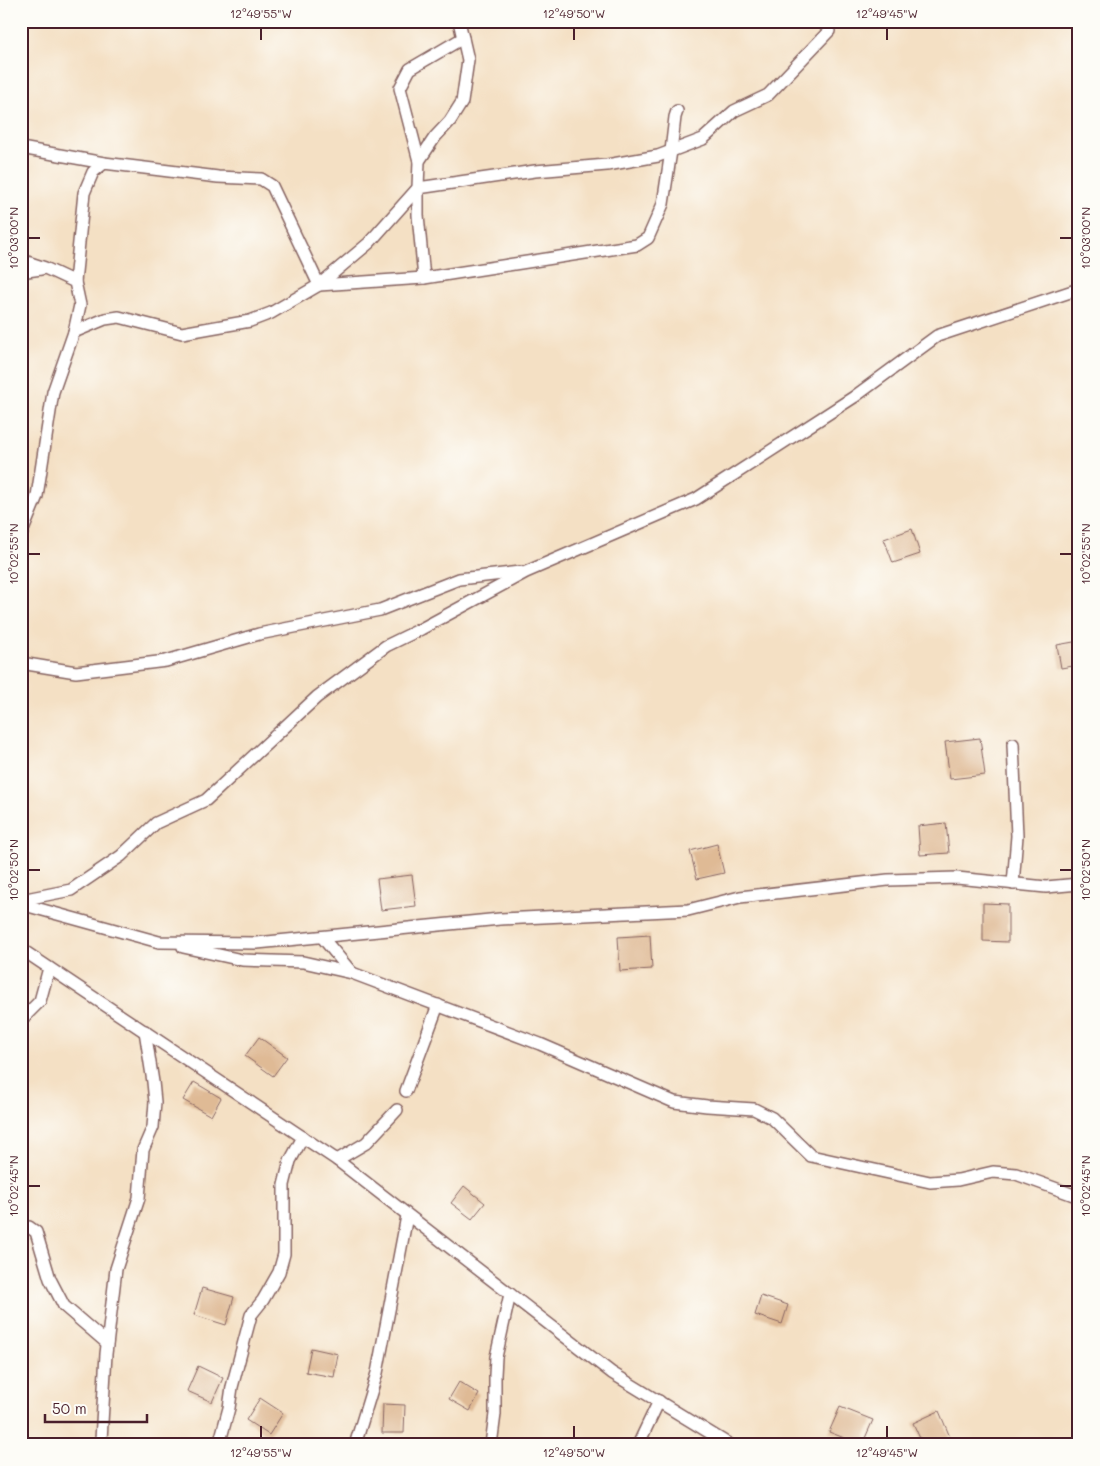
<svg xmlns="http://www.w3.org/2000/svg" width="1100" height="1466" font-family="Mali,sans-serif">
<rect width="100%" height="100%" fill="#fdfcf7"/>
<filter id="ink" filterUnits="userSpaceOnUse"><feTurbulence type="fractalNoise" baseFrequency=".02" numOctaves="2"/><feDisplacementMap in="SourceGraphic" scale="10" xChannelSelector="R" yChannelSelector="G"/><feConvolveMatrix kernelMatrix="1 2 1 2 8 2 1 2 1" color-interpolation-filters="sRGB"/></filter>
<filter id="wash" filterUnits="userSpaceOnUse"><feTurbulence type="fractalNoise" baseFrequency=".0096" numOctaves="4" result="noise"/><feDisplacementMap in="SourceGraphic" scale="20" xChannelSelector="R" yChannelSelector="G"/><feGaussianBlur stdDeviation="1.12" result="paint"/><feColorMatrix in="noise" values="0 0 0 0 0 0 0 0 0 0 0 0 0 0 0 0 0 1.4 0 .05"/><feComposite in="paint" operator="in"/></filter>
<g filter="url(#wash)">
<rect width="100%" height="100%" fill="#f4e0c4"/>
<g id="blocks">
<g fill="#dfba95">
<polygon points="912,529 920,554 893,563 884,539"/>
<polygon points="1079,641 1079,665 1061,668 1057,645"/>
<polygon points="980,738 985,775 950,779 945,742"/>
<polygon points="946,823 949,853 920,855 918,826"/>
<polygon points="717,844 724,873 697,879 690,851"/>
<polygon points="412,875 416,906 381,910 377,879"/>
<polygon points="983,903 1008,904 1008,942 983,941"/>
<polygon points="650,935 652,969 620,971 618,937"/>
<polygon points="259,1037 287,1057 273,1076 245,1056"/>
<polygon points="194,1082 221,1098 211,1116 183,1100"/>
<polygon points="464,1186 485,1203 472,1219 451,1203"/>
<polygon points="202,1288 234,1297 226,1325 194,1315"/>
<polygon points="761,1296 788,1305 782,1324 755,1315"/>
<polygon points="311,1348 338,1354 334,1377 306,1372"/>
<polygon points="198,1366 223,1378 212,1402 187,1391"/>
<polygon points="459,1382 479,1394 470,1411 449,1399"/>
<polygon points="260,1398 283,1413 269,1435 246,1420"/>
<polygon points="383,1404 405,1405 404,1433 382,1433"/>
<polygon points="840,1407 873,1420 862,1445 829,1432"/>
<polygon points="939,1411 950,1437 933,1445 923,1445 913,1423"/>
</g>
</g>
</g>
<g filter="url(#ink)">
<use href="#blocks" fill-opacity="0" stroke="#866361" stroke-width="1"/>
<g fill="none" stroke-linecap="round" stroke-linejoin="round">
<defs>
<g id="minor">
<polyline points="21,148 104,163"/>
<polyline points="419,161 400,88 410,69 463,38"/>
<polyline points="21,260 45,268 75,282 80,305 74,332 53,392 37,496 21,535"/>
<polyline points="21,273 27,271 41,269"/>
<polyline points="424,278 418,215 418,188 535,171 607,165 658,156 703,139 734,111 768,95 829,31"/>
<polyline points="75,282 84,193 93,172 104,163 218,177 261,179 272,186 319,285 424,278 637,245 648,238 663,204 671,151 675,117 677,111"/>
<polyline points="74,332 105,319 119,317 182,333 250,321 271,313 319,285 369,243 418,188 419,161 435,137 450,121 462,102 468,60 459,21"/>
<polyline points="21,663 76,672 166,661 259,634 380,610 459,579 520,572"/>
<polyline points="1013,744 1017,836 1013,884"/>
<polyline points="21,900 71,890 121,856 156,823 206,800 317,697 386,646 421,629 526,572 696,499 854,397 937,336 1079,289"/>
<polyline points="21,904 159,942 257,943 500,919 688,910 740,897 888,880 957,878 1046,887 1079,884"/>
<polyline points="322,937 352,973"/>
<polyline points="183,947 242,960 303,962 352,973 540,1044 674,1102 707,1106 754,1109 772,1118 811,1156 930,1182 958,1180 993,1172 1016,1174 1079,1197"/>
<polyline points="21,949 337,1160 612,1373 730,1445"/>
<polyline points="21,1020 40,1001 49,968"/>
<polyline points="406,1091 438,1005"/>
<polyline points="337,1160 366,1143 397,1110"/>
<polyline points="21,1227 29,1227 36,1232 50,1279 64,1306 107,1343"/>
<polyline points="101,1445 101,1440 106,1354 116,1269 139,1198 143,1150 153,1127 155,1102 153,1082 145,1031"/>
<polyline points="219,1445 229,1408 232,1387 251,1315 263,1300 279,1272 284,1254 284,1185 290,1161 303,1137"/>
<polyline points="355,1445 377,1373 407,1216"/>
<polyline points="491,1445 495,1414 495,1375 496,1357 510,1294"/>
<polyline points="638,1445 659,1401"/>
</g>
</defs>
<use href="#minor" stroke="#866361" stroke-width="14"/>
<use href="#minor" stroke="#fff" stroke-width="11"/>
</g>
</g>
<path fill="none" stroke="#4a1f2b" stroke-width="2" d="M261,28v12M574,28v12M887,28v12M28,238h12M1060,238h12M28,554h12M1060,554h12M28,870h12M1060,870h12M28,1186h12M1060,1186h12M261,1426v12M574,1426v12M887,1426v12"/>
<rect width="1100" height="1466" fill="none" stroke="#fdfcf7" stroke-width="55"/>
<path d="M45 1414v8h102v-8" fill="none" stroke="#4a1f2b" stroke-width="2.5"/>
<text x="52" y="1414" font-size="15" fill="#4a1f2b" stroke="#fdfcf7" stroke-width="4" paint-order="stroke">50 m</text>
<rect x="28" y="28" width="1044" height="1410" fill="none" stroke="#4a1f2b" stroke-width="2"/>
<g font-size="12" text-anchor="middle" fill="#4a1f2b">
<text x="261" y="18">12°49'55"W</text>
<text x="574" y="18">12°49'50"W</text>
<text x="887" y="18">12°49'45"W</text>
<text transform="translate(14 238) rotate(-90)" y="4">10°03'00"N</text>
<text transform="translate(1086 238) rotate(-90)" y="4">10°03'00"N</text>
<text transform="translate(14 554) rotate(-90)" y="4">10°02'55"N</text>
<text transform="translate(1086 554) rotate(-90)" y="4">10°02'55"N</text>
<text transform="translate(14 870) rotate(-90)" y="4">10°02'50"N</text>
<text transform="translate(1086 870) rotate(-90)" y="4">10°02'50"N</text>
<text transform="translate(14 1186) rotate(-90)" y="4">10°02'45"N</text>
<text transform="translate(1086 1186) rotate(-90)" y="4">10°02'45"N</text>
<text x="261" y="1457">12°49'55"W</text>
<text x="574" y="1457">12°49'50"W</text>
<text x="887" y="1457">12°49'45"W</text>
</g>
</svg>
